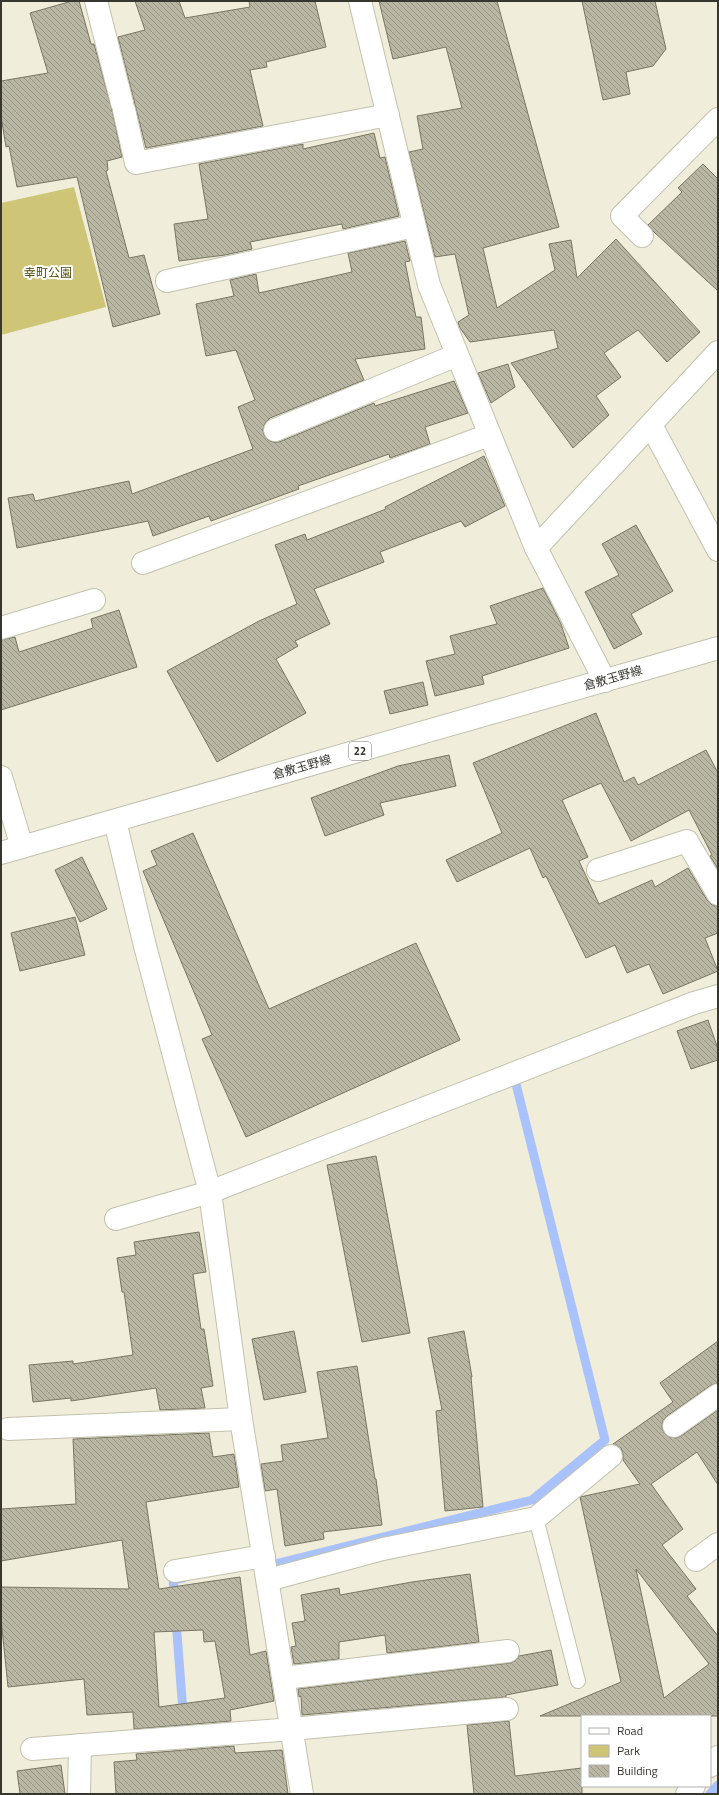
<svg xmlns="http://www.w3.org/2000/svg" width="719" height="1795" font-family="'Titillium Web','Noto Sans JP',sans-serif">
<defs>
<pattern id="building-back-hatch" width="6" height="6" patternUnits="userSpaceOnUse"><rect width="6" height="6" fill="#b9b7a3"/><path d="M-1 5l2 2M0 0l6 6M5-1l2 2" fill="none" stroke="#979685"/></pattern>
</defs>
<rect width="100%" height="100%" fill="#f0eeda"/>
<polygon fill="#cec676" points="74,187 106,307 1,335 1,203"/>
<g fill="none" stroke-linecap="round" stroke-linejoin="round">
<g stroke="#a9c2fc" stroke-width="9">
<polyline points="265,1566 279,1563 532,1500 605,1440 516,1084"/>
<polyline points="175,1599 173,1580 183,1578"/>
<polyline points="176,1620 185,1739"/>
<polyline points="710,1794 718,1785"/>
</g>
</g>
<g fill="url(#building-back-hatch)" stroke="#787664" fill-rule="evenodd">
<polygon points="72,1 79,1 91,44 94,44 112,110 122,157 107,161 108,170 106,171 129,258 144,255 160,314 113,327 77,177 17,187 9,146 6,147 1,116 1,81 48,73 30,13"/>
<polygon points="135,1 179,1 185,18 250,7 249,1 315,1 326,47 266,62 267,67 250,70 263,126 146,148 118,37 145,30"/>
<polygon points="379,1 497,1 559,227 483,248 497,308 555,270 549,244 571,240 577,278 616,239 700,332 667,362 638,330 604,353 621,377 596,396 609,415 573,448 511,363 558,348 554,330 470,342 460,328 458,322 469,315 455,254 435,257 409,152 423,149 417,116 462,108 446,47 393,59"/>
<polygon points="582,1 655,1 666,49 653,66 626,72 630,94 603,100"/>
<polygon points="374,133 380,158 385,157 399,216 343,229 342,224 250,242 252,249 225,255 179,261 174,224 208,219 199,164 303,144 303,149"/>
<polygon points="703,164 718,179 718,291 654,232 648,225 682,192 678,188"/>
<polygon points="405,241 410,261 405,262 416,317 421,317 425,349 355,359 364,380 270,418 265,423 263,429 264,435 268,440 273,442 279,442 374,403 375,406 454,381 468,413 425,427 430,444 390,458 389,454 298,486 299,489 211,521 209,516 153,536 148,521 17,548 8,498 33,494 35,501 129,481 132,494 253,449 238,407 255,400 236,350 206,356 196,304 234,296 230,280 256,274 259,293 352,272 348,253"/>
<polygon points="508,364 515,387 491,403 478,373"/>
<polygon points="484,456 505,506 465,527 461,521 380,552 384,562 314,589 330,624 295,641 298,646 276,659 306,713 217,762 167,671 259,621 297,604 275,545 305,534 307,540 386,509 385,507"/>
<polygon points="636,525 673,591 631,614 642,634 614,649 585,592 619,575 602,544"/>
<polygon points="543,588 561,624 569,648 482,676 484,684 435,696 426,661 455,654 450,636 497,624 490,606"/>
<polygon points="119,610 137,667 1,710 1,640 15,637 19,652 93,628 91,619"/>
<polygon points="423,682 428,705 390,714 384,691"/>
<polygon points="596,713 624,782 634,777 638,785 706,750 718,773 718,869 710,856 712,855 689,810 631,841 601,783 562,800 588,857 579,861 599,904 652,880 655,887 688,868 707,900 712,905 718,906 718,933 705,938 718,971 663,994 649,964 627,973 615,945 586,958 546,876 543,878 530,848 457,882 446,860 502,833 473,763"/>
<polygon points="449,755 456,786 380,803 384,815 325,836 311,798 398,766"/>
<polygon points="193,833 269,1009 416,943 460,1040 246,1137 202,1039 212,1035 143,871 157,865 151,851"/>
<polygon points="82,857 107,909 80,922 55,870"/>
<polygon points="75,917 85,955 20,971 11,933"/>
<polygon points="708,1020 718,1049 718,1060 691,1069 677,1031"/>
<polygon points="376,1156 410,1333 362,1342 327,1165"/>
<polygon points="199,1232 206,1272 193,1274 201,1329 204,1329 213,1386 201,1388 205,1408 160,1410 156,1388 71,1401 71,1398 33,1402 29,1365 73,1361 73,1364 133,1355 124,1292 122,1292 117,1258 136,1255 134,1242"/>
<polygon points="294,1331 306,1392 264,1400 252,1339"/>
<polygon points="464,1331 472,1377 471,1377 483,1507 445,1511 436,1411 442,1410 428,1338"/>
<path d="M718,1341v42l-7,2 -44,31 -4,4 -1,7 2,6 5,4 7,1 5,-2 37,-26v75l-21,-33 -46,32 32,45 -21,16 34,44 -9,7 31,40v80h-178l81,-34 -41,-185 60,-13 -17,-24v-6l-2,-6 -8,-4 60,-42 -13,-19zM636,1569l73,95 -45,34z"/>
<polygon points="357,1366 375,1479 376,1479 382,1525 323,1532 324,1539 285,1546 277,1489 265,1491 261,1464 283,1461 281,1445 328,1438 317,1372"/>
<path d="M209,1433l4,24 21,-3 5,33 -93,15 13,87 81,-12 10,78 16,-4 8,50 -44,9 1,11 -97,8 -1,-17 -46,3 -3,-36 -76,8 -7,-68v-32l128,2 -7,-49 -121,21v-52l75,-5 -3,-65zM203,1630l1,12 11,-1 10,57 -66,9 -5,-75z"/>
<polygon points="470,1574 479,1642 387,1653 385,1635 339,1642 339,1659 294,1664 291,1647 296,1646 292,1623 305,1621 301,1595 339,1588 340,1595 412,1582"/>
<polygon points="551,1650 558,1685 506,1695 506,1697 302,1715 301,1696 299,1697 298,1689 510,1663 515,1661 519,1656"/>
<polygon points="509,1721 515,1776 582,1768 582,1794 474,1794 467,1725"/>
<polygon points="234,1746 235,1753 282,1750 288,1794 116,1794 114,1762 137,1760 136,1754"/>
<polygon points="61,1765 65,1794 20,1794 17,1771"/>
</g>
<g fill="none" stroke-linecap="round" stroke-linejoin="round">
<defs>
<polyline id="service" points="536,1518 578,1681"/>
<g id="minor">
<polyline points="96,1 122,103"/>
<polyline points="360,1 429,285 536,548 605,681"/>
<polyline points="124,110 136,163 388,115"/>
<polyline points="642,236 622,216 718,119"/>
<polyline points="167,281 414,226"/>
<polyline points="651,425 718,550"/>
<polyline points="275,430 457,355"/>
<polyline points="536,548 718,352"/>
<polyline points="143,563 489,435"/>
<polyline points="1,628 94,600"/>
<polyline points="1,777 22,847"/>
<polyline points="115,821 145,946 210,1192 241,1419 302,1794"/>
<polyline points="598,870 687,841 718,894"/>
<polyline points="116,1219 210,1192 694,1003 718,996"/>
<polyline points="674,1426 718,1395"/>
<polyline points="8,1429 241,1419"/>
<polyline points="696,1560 718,1544"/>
<polyline points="175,1571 264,1556"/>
<polyline points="268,1580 383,1549 536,1518 611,1456"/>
<polyline points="284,1678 508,1651"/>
<polyline points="32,1749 292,1729 507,1709"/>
<polyline points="710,1766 718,1757"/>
<polyline points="79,1794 80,1745"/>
<polyline points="687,1794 694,1786"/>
</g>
<polyline id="primary" points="1,853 718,648"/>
</defs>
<use href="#service" stroke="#c2c1ad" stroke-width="16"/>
<use href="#minor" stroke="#c2c1ad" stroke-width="24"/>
<use href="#primary" stroke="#c2c1ad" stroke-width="24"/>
<use href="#service" stroke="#fff" stroke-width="14"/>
<use href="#minor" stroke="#fff" stroke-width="22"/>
<use href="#primary" stroke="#fff" stroke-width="22"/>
</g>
<g text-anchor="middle" stroke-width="4" stroke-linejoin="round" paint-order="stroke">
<rect fill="#fff" stroke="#73726d" stroke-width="1" x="349" y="742" width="22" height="18" rx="3"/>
<g font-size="11" font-weight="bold" fill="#37362f">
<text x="360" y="755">22</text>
</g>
<g font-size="12" fill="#544d09" stroke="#fff">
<text x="48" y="277">幸町公園</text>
</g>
<g font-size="12" fill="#37362f" stroke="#fff">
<text transform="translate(613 678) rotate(-16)" y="4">倉敷玉野線</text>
<text transform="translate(302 767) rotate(-16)" y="4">倉敷玉野線</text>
</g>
</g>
<rect width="719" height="1795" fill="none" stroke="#37362f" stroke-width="4"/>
<rect x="581" y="1715" width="130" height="72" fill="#ffffff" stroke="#afafac"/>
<rect x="589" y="1728" width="20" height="6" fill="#ffffff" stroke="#afafac"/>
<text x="617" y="1735" font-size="12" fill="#37362f">Road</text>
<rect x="589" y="1745" width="20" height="12" fill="#cec676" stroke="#afafac"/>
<text x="617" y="1755" font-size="12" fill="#37362f">Park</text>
<rect x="589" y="1765" width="20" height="12" fill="url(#building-back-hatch)" stroke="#afafac"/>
<text x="617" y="1775" font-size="12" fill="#37362f">Building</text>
</svg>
